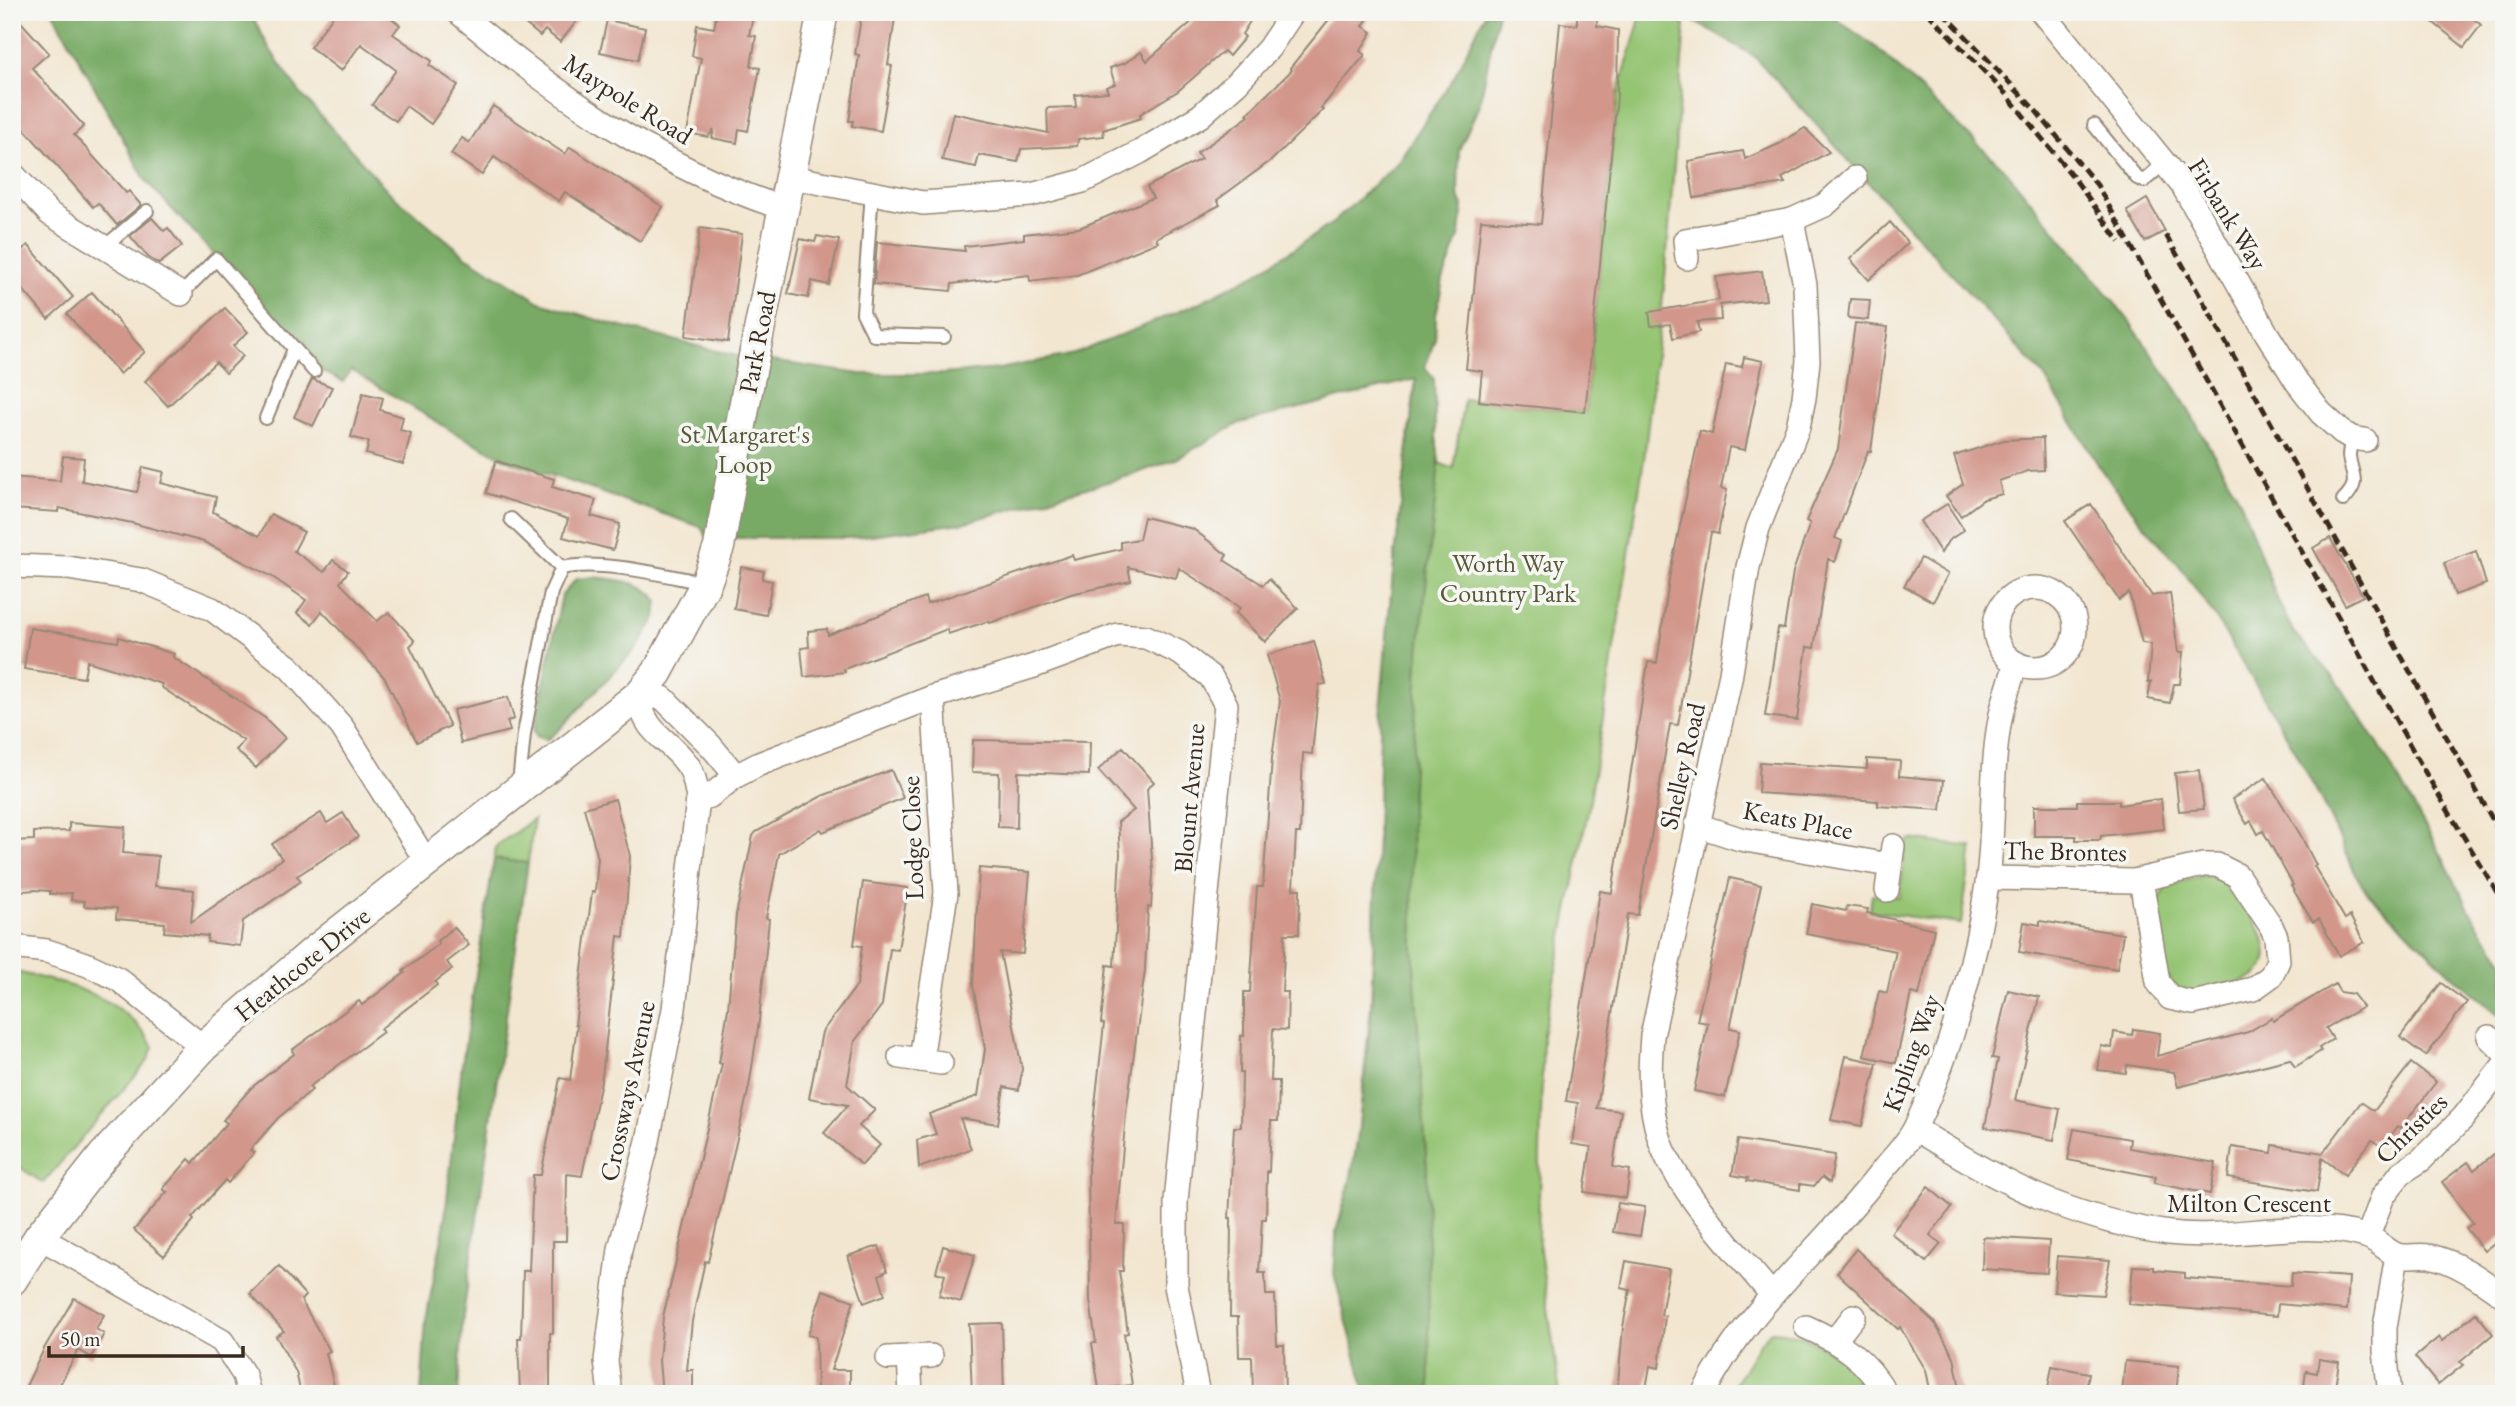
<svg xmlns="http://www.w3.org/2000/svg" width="2516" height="1406" font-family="'EB Garamond',serif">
<rect width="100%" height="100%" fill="#f6f6f2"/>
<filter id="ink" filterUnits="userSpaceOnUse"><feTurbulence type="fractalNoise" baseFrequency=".0143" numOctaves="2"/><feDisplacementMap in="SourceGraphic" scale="14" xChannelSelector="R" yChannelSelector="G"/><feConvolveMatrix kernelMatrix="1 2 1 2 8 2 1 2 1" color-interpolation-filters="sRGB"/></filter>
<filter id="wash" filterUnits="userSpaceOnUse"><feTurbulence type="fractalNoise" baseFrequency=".00686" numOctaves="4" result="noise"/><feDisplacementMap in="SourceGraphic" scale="28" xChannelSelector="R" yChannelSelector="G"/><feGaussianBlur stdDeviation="1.57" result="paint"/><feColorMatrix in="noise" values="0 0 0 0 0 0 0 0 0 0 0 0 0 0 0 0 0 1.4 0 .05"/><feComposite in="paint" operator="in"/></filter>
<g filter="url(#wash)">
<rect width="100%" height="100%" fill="#f2e6d0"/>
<g fill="#95c473" stroke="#687748" stroke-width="2">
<polygon points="1642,12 1679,12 1677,21 1685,25 1665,278 1644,459 1589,806 1543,1035 1538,1236 1560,1394 1366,1394 1335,1273 1336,1231 1352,1176 1358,1136 1371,1005 1382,698 1393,574 1416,379 1434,379 1435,427 1439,463 1453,469 1464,399 1585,412 1617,97"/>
<polygon points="534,819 528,863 494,859 496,846"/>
<polygon points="1910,839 1972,847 1961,924 1870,911 1872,894 1899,897 1906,845"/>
<path d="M2200,876c9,0 18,0 26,5 8,4 12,14 16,21 13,20 39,51 15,73 -9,8 -30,9 -41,12 -24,7 -29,9 -50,-6l-10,-76 11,-18z"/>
<path d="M12,971c53,12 113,24 141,76l-6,15 -104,121 -31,-21z"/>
<path d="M1771,1331c44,2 78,30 103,63h-145l30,-50z"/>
</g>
<g fill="#78aa65" stroke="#5a6a42" stroke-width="2">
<polygon points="53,12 250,12 271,51 300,93 388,191 466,256 540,302 614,325 737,356 860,374 942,374 999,369 1075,354 1194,305 1254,275 1334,222 1397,163 1454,77 1486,12 1498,12 1480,103 1459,150 1458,195 1463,206 1460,234 1443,280 1436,316 1435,339 1425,367 1434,379 1435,427 1439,463 1418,662 1411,807 1413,948 1427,1170 1430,1394 1366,1394 1334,1274 1337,1231 1351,1177 1358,1136 1372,1005 1381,699 1393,573 1416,379 1240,423 1176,459 1132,475 963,523 848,538 708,538 701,527 510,461 455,433 351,370 343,382 320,370 146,181"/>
<polygon points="1687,12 1826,12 1877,48 2006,171 2127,318 2177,390 2240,500 2278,601 2294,633 2335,678 2380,747 2437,847 2476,922 2504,961 2504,1019 2456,979 2367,892 2356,875 2330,818 2295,750 2213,614 2179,565 2143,524 2102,471 2044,376 1754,56 1686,17"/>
<path d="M594,577c24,3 49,3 64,24l-2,17 -19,30 -79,83 -11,9 -10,-3 -3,-6 28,-136 14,-16z"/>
<polygon points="494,859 528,863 463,1316 458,1394 421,1394 426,1319 444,1227 462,1064"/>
</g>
<g id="blocks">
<g fill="#d2968b">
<polygon points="12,12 49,53 32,68 84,126 74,135 126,193 129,191 141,205 117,225 98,203 93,207 12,115"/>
<polygon points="336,12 383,12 400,25 393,34 432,61 429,65 458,85 431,124 406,106 396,121 372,105 396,70 361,44 341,71 310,47"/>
<polygon points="511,12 584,12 560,42 545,30 540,36"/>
<polygon points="717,12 754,12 749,35 756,36 751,66 760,68 748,131 739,129 737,143 712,138 714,129 708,137 687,133 701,58 692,56 697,25 714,28"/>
<polygon points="862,12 896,12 888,65 892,66 881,131 852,126 853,121 849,121 859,55 855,54"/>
<polygon points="1203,12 1256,12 1242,34 1245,37 1229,56 1224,51 1178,91 1140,114 1141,118 1103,130 1104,136 1078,139 1077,146 1021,149 1018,162 979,155 976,167 942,160 953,113 1048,133 1047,108 1076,107 1075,95 1108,92 1106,87 1115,84 1110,68 1125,63 1141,52 1147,61"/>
<polygon points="1335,12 1372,12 1363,26 1372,32 1360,51 1365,55 1321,108 1323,110 1273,159 1217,200 1220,205 1156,238 1158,242 1077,275 1030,281 1029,275 952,284 951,291 874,284 877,242 965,251 964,246 1024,239 1024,234 1079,228 1153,198 1147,187 1201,159 1197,153 1249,116 1247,114 1292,70 1290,68"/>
<polygon points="1577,12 1597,12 1597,26 1618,30 1617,97 1585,412 1479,401 1482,371 1466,369 1481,220 1541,224 1560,23 1577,25"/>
<polygon points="2420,12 2466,12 2481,25 2464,47"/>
<polygon points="607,20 645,28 638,60 600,52"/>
<polygon points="493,106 565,154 570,147 663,207 640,241 565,192 559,201 494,157 482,175 451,154 462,138 469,143"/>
<polygon points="1805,128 1829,152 1782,178 1785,183 1694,198 1688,161 1743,151 1745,159 1779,144"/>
<polygon points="2147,199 2165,231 2145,242 2127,211"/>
<polygon points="152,218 164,231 168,228 182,246 159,264 148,257 130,236"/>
<polygon points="1890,222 1908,243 1869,280 1850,259"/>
<polygon points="700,228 742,234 728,342 686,336"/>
<polygon points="817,236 839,240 829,285 812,281 808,298 788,294 800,239 815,242"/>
<polygon points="28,245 73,297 48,319 12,277 12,258"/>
<polygon points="1762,271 1766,300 1720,305 1721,320 1697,322 1699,332 1673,338 1670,324 1651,326 1649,312 1719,300 1716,277"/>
<polygon points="92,292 145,352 120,374 67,314"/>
<polygon points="1850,299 1870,300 1868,320 1848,318"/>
<polygon points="225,308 248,332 233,346 243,356 226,373 216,362 168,406 145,381"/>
<polygon points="1855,323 1888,327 1871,451 1868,451 1835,538 1842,541 1835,562 1828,559 1814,648 1807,647 1797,720 1765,716 1778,628 1784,629 1793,572 1810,523 1806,521 1838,449"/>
<polygon points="1744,357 1763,361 1745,450 1729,447 1721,488 1727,490 1718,534 1711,532 1678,725 1670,724 1638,915 1628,914 1597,1108 1621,1111 1613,1167 1630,1170 1626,1198 1584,1192 1591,1147 1572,1144 1578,1103 1566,1101 1600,891 1612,893 1648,662 1657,663 1670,573 1700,431 1712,434 1726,364 1742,367"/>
<polygon points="312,379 332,387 313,426 294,417"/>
<polygon points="363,393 383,398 380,410 403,417 400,430 411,433 403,464 366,454 369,442 351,437"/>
<polygon points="2043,438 2044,470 2028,471 1999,481 2002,494 1984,499 1961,516 1946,496 1963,484 1954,456 2004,440"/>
<polygon points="63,456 84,458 82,481 137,492 143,467 164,472 161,483 216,497 213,512 259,536 271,514 304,532 294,551 324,572 333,560 348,571 340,583 377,621 389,612 415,641 410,646 450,726 417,742 385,678 322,611 312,624 297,613 306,600 271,576 204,542 132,523 59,508 59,512 12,509 12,477 60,481"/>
<polygon points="496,461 554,479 552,487 596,500 591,516 620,524 613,550 563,537 568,519 486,493"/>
<polygon points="1947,504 1964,530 1948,541 1941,553 1920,521"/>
<polygon points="2091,504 2152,596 2170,593 2178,652 2183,652 2180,684 2174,684 2170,703 2148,699 2151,682 2148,682 2151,644 2142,643 2129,593 2119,600 2065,521"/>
<polygon points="1144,517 1193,529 1227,555 1224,560 1263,585 1269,579 1298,608 1265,642 1236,613 1240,608 1179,568 1176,578 1128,567 1131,581 1071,594 990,623 989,621 948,634 947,629 844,669 845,672 804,677 801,648 809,647 808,631 827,629 828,635 925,597 927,604 1072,555 1074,560 1121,549 1121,542 1139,539"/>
<polygon points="2330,538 2363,596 2345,605 2313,548"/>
<polygon points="2476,551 2486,584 2455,595 2444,563"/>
<polygon points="1921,558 1948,574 1933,602 1904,586"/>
<polygon points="741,567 764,571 762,579 772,581 766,615 734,609"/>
<polygon points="30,628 118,642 119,637 174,654 173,657 265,718 285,738 256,768 236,750 244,741 161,687 162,684 87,661 84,678 24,669"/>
<polygon points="1314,641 1326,684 1319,685 1312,754 1303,753 1300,833 1296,833 1293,889 1300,889 1299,934 1285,934 1282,992 1288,992 1287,1030 1273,1029 1271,1081 1279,1081 1278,1121 1271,1121 1269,1172 1267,1171 1266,1219 1262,1219 1259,1273 1265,1273 1266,1295 1275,1295 1277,1345 1284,1345 1285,1394 1253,1394 1252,1357 1239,1357 1238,1317 1230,1317 1231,1218 1229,1218 1234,1127 1241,1127 1242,1073 1240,1073 1241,1036 1244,1036 1244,992 1250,992 1257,887 1263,887 1272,758 1280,701 1267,655"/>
<polygon points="508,697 514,719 507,721 510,731 461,743 453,710"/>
<polygon points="973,740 1090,742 1089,775 1018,772 1017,828 998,827 999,773 972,772"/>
<polygon points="1123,747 1154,782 1147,789 1153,873 1151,908 1148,907 1145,970 1126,1114 1116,1224 1124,1224 1123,1271 1119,1271 1128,1333 1124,1334 1132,1385 1099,1389 1092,1343 1096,1343 1090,1300 1088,1168 1104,1024 1101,1023 1107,965 1114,966 1120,854 1118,822 1134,810 1098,770"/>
<polygon points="1867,759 1900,761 1899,776 1944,780 1941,810 1878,806 1878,801 1758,793 1760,762 1867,769"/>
<polygon points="891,770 903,798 823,832 821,829 779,854 766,918 769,919 759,1021 749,1087 708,1262 705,1261 692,1321 687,1370 693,1370 693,1394 662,1394 659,1361 663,1317 722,1064 719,1063 728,1009 736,915 753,836 756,832 822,796"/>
<polygon points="2199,770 2204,809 2179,811 2175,773"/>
<polygon points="2266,778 2300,834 2316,865 2314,866 2345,919 2350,916 2364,942 2339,956 2319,919 2313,922 2291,886 2293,885 2263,831 2258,834 2251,821 2247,824 2232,799"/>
<polygon points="615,799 630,856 624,937 618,936 602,1076 582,1176 567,1174 566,1241 553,1241 553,1333 550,1333 550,1394 520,1394 518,1338 521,1338 523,1271 529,1271 533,1175 541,1175 560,1078 570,1080 577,1025 575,1025 592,892 595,892 598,858 584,808"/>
<polygon points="2161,799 2164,829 2101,836 2100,840 2076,840 2076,836 2034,836 2034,806 2077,806 2077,801 2119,801 2119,805"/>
<polygon points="321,813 327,823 343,813 358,837 297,876 301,881 243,921 240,946 207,942 208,936 164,932 165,923 116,919 117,908 84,906 85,901 71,900 72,893 50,894 50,891 35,890 12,892 12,841 34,840 34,832 69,831 69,823 125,827 123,853 158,856 155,886 194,890 191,922 282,859 272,844"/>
<polygon points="979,868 1030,872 1023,954 1000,952 1022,1069 1019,1090 1004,1087 998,1124 960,1118 971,1149 919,1168 917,1140 936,1134 929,1114 978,1096 985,1049 973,985"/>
<polygon points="1730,878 1761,885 1730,1028 1740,1030 1725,1097 1694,1091 1708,1023 1697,1021"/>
<polygon points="863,882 908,888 898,950 890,949 882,1005 855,1041 847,1085 875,1110 859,1126 880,1145 862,1165 824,1133 848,1105 809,1098 822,1032 857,985 862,946 854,945"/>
<polygon points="1812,904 1846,911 1847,906 1868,909 1867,913 1934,929 1919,995 1911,993 1896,1063 1864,1056 1879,991 1887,993 1896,951 1806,934"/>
<polygon points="2040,921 2123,934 2117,969 2019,952 2024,922 2040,925"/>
<polygon points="454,927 469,945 447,962 452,969 435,982 437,985 380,1029 383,1032 309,1087 312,1090 278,1118 250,1150 254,1153 228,1183 225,1180 192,1218 194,1220 164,1256 134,1230 167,1192 163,1189 189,1159 193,1163 227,1123 223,1120 251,1088 294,1054 292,1050 359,1001 362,1005 405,973 403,971 439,944 437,941"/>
<polygon points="2441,983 2467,1002 2426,1056 2400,1037"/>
<polygon points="2335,984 2340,992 2353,994 2363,1007 2326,1028 2333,1039 2319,1048 2321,1051 2295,1067 2290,1059 2178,1087 2174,1072 2127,1065 2126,1073 2098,1070 2101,1046 2112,1048 2114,1032 2132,1035 2133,1029 2160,1033 2157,1056 2248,1032 2272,1018 2273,1021"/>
<polygon points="2008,990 2039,997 2015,1100 2060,1109 2054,1140 1985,1127 1998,1059 1992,1058"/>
<polygon points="1846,1056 1877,1063 1862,1126 1831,1120"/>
<polygon points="2411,1063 2436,1082 2401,1128 2398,1126 2382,1147 2372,1140 2345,1175 2322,1158 2317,1192 2228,1178 2232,1147 2272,1153 2273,1145 2323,1153 2361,1102 2374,1111"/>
<polygon points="2074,1129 2130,1139 2129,1148 2216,1163 2210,1194 2154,1183 2156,1177 2068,1160"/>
<polygon points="1738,1140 1835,1155 1830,1183 1822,1177 1814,1186 1800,1184 1800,1190 1747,1181 1748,1178 1732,1175"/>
<polygon points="2504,1146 2504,1235 2484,1251 2466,1228 2473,1223 2442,1182 2468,1162 2474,1170"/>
<polygon points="1928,1187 1952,1207 1930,1235 1941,1244 1926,1262 1891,1233"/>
<polygon points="1618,1203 1645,1207 1640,1236 1613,1232"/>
<polygon points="1983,1237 2049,1241 2047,1273 1982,1269"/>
<polygon points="879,1246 887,1271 879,1275 885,1295 864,1303 848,1256"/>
<polygon points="943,1246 975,1255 961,1302 939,1296 945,1275 936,1272"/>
<polygon points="1856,1249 1934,1322 1954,1357 1961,1394 1931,1394 1926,1370 1900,1327 1898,1329 1837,1273"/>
<polygon points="2057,1256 2110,1260 2103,1295 2054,1292"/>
<polygon points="1626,1261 1669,1269 1661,1315 1665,1316 1659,1368 1650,1366 1645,1394 1617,1394 1623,1327 1630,1290 1621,1288"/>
<polygon points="279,1266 306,1296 301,1300 330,1351 326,1353 336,1394 301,1394 296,1372 276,1336 284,1331 250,1294"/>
<polygon points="2133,1266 2154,1267 2154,1270 2185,1273 2185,1278 2291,1286 2292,1273 2349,1277 2347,1310 2278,1304 2277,1316 2129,1304"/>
<polygon points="823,1290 854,1301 831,1370 850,1370 850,1394 817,1394 816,1337 808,1335"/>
<polygon points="74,1298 104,1315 96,1329 104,1334 91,1357 78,1350 55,1394 22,1394 45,1347"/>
<polygon points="2476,1313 2493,1334 2460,1362 2463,1365 2438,1385 2415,1357 2439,1337 2442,1341"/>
<polygon points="1002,1323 1004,1394 972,1394 969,1324"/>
<polygon points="2319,1359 2339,1362 2334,1394 2303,1394 2306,1371 2317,1373"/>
<polygon points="2125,1361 2179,1366 2176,1394 2122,1394"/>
<polygon points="2052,1366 2089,1373 2085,1394 2047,1394"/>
</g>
</g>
</g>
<g filter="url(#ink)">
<use href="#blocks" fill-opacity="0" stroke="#968877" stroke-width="2"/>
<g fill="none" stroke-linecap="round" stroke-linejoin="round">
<defs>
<g id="service">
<polyline points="2094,125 2137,178 2144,181 2164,163"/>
<polyline points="872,192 863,313 874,335 944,337"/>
<polyline points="103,248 147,211"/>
<polyline points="181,294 216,259 314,371"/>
<polyline points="266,418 294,349"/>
<path d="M2343,500c19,-19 8,-24 6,-44 0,-6 2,-13 3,-18"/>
<polyline points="511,519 562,568"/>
<path d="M519,784l5,-50 27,-142 11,-24c39,-9 104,8 144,15"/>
</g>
<g id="minor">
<path d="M458,12c97,82 203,157 325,196"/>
<polyline points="2042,12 2183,186 2267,334 2297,382 2321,413 2342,432 2352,438 2365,440"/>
<polyline points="12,173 50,214 181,294"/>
<polyline points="791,177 923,203 1031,195 1083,181 1140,152 1200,116 1237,83 1269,48 1293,12"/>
<polyline points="1687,258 1685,240 1792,220 1825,205 1855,178"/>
<polyline points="12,566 68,568 141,580 212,609 289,667 342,727 428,864"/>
<circle cx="2035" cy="628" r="40"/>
<polyline points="698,799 710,796 736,776 759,764 933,697 1034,666 1118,635 1146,637 1180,653 1211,677 1226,705 1176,1201 1176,1286 1198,1394"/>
<polyline points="1697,825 1740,839 1889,865"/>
<polyline points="1988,878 2134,881 2203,865 2217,865 2237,875 2271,926 2276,937 2278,961 2271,976 2253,989 2193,1003 2170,998 2158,982 2141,880"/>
<polyline points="1887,890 1893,846"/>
<polyline points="12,947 47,951 88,965 118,979 203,1047"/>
<polyline points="2489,1037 2504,1052"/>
<polyline points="900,1057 941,1063"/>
<polyline points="921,1060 946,893 933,697"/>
<path d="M1915,1129c27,16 54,33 83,48 50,27 115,49 171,56 66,8 131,-16 196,3 12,3 21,15 32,19 10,3 22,-1 32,1 27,5 53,24 75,40"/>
<polyline points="2368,1236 2383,1196 2401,1173 2421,1160 2463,1118 2504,1065"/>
<polyline points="39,1237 222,1341 244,1375 249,1394"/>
<path d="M1771,1294c-34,-42 -97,-106 -112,-157 -10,-33 -10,-66 -7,-101l78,-357 18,-112 10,-39 40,-101 6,-29 4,-37 -3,-76 -13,-65"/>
<path d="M1806,1327c34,15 61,33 80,67"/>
<polyline points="1835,1340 1854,1316"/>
<polyline points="909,1357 911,1394"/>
<polyline points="888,1358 931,1356"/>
<path d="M610,1394l-4,-33 14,-112 28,-108 26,-132 24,-210c-2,-11 -3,-23 -9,-32 -19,-30 -45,-30 -50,-72l24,3 48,48 25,30"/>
<path d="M1703,1394c43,-85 117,-144 175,-218 12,-16 30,-32 38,-50 35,-74 61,-168 72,-249 7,-54 2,-109 13,-163 4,-17 10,-34 15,-51"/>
<polyline points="2390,1394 2385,1351 2385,1327 2397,1255"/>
</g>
<polyline id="tertiary" points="12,1280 39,1237 103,1156 203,1047 312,953 639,695 657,673 706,583 719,547 748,386 823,12"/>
</defs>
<use href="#service" stroke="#968877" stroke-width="16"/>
<use href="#minor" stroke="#968877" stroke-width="26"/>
<use href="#tertiary" stroke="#968877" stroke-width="33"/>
<use href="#service" stroke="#fff" stroke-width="12"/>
<use href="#minor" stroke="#fff" stroke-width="23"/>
<use href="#tertiary" stroke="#fff" stroke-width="30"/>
<g stroke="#3b2a1e" stroke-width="5" stroke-dasharray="10 5" stroke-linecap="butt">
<polyline points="1927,12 2006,94 2074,178 2120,242"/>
<polyline points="1943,12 2036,111 2097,185 2425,772 2504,904"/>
<polyline points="2166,235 2504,840"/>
</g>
</g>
</g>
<g text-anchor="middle" stroke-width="7" stroke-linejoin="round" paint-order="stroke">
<g font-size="26" fill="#3b2a1e" stroke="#f6f6f2">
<text transform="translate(628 99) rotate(32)" y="9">Maypole Road</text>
<text transform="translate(2228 214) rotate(58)" y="9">Firbank Way</text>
<text transform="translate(757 342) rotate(-79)" y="9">Park Road</text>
<text transform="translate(1682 766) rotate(-77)" y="9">Shelley Road</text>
<text transform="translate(1189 798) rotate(-85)" y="9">Blount Avenue</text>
<text transform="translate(1798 820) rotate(11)" y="9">Keats Place</text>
<text transform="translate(912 838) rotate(-92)" y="9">Lodge Close</text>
<text transform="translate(2065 851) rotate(1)" y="9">The Brontes</text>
<text transform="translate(302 964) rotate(-39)" y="9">Heathcote Drive</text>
<text transform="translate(1911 1053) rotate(-70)" y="9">Kipling Way</text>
<text transform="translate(627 1091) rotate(-78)" y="9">Crossways Avenue</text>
<text transform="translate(2411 1128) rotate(-44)" y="9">Christies</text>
<text x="2249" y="1212">Milton Crescent</text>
</g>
<g font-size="26" fill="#565838" stroke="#f6f6f2">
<text x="745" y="443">St Margaret's<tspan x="745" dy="30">Loop</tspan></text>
<text x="1508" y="572">Worth Way<tspan x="1508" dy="30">Country Park</tspan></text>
</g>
</g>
<rect width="2516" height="1406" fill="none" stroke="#f6f6f2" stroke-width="42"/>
<path d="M49 1346v10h194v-10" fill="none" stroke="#3b2a1e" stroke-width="3.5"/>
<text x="60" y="1346" font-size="21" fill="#3b2a1e" stroke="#f6f6f2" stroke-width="5" paint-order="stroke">50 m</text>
</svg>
